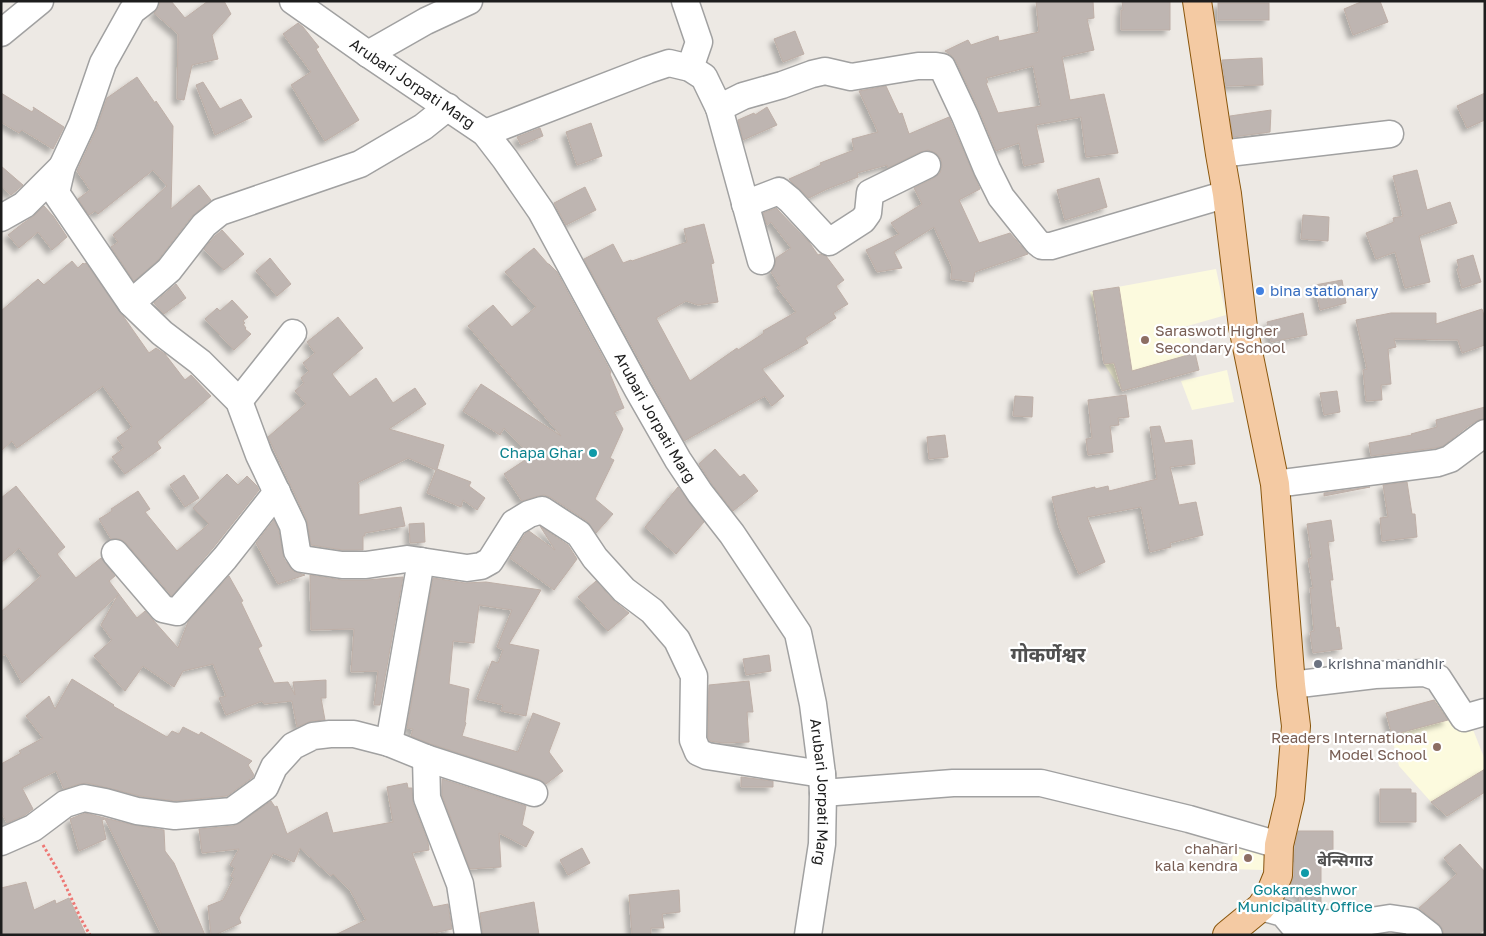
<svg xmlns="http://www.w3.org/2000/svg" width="1486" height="936" font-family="'Golos Text','Noto Sans Devanagari',sans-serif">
<defs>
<filter id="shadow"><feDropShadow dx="-4.5" dy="4.5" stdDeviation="2.5" flood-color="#0004"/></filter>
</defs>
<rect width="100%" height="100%" fill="#ede9e4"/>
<g fill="#fcfade">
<polygon points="1216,269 1226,315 1184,327 1195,353 1199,370 1122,391 1104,364 1096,313 1093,304 1090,292"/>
<polygon points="1227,370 1234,402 1192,410 1181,381"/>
<polygon points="1459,694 1485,760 1485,792 1447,816 1431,802 1399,766 1386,713"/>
<polygon points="1233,846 1264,848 1263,870 1232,869"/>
</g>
<g fill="#beb5b1" stroke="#beafa7" fill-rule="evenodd" filter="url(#shadow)">
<polygon points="160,1 171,1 185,18 208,1 224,1 231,14 212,35 218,59 192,65 184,100 177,99 178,34 154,13 159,7"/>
<path d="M1036,1h57l1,17 -7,1 7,31 -32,7 8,43 34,-6 14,59 -32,4 -5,-40 -45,8 8,37 -20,4 -5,-23 -23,8 -17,-41 -23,-49 -5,-6 -6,-4 23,-11 3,5 27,-9 1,5 40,-9zM1033,66l8,40 -43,7 -12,-30 2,-1 -2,-4z"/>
<polygon points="1122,1 1170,1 1170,30 1121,30 1121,10 1123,10"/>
<polygon points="1363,1 1380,1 1388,22 1353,35 1344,9"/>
<rect x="1218" y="3" width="51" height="17"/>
<polygon points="298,23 303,27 319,47 316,49 359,120 325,141 291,85 311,72 283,34"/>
<polygon points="795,31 804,54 783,62 774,39"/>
<polygon points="1262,58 1263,85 1226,86 1222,60"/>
<polygon points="137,77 155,103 156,101 173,126 171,209 199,185 211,200 192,216 158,260 134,281 111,247 118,242 113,235 167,186 153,170 98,214 95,211 89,215 78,199 90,190 77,171 96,130 107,98"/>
<polygon points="203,82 220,109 241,99 252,117 215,135 196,85"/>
<polygon points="886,86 899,114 902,113 909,134 949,117 980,189 959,200 979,243 1010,233 1028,254 975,272 973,282 951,279 952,267 934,227 894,252 902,268 877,272 866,250 899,234 891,223 922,204 914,188 934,178 940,173 942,166 941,159 936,153 928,150 920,152 888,168 887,165 857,173 858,177 827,189 809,198 789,179 821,165 820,163 854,150 852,139 878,132 859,91"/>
<polygon points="1,93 32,112 34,109 33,107 64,127 53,149 22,130 19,133 1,122"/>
<polygon points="1485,93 1485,120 1467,128 1457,106"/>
<polygon points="767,107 777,125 743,140 738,120 754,113 755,115"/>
<polygon points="1271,110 1270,132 1233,137 1230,116"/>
<polygon points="591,123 602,156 577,165 566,132"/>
<polygon points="540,128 543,136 521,145 517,137"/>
<polygon points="1,166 23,185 11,195 1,186"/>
<polygon points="1417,170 1427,210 1450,202 1457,223 1419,236 1430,282 1405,288 1395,252 1376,259 1366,233 1394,222 1393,218 1403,216 1393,176"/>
<polygon points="1099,178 1107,207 1065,220 1057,190"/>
<polygon points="585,187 596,210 566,225 554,203"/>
<polygon points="44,206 53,216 67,237 52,250 38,232 19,248 8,235 22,224 34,216"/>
<polygon points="776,208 809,242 818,255 820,254 826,256 844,280 836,286 848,304 833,313 836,318 805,338 808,343 762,369 784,396 772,406 765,396 684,441 584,259 613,244 623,263 631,260 632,261 687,242 684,229 704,224 714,263 711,264 718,302 698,305 686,301 656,318 690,381 737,348 738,350 764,333 763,331 796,312 777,287 780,286 771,272 775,265 776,258 791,248 771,222 767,225 763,213"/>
<polygon points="1303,215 1329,217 1328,241 1301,239"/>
<polygon points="222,230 244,254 224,270 204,249 215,236"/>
<polygon points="534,248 548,264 549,264 557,272 611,372 610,374 624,408 614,412 623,429 610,458 614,460 595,499 613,514 596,533 587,521 550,497 544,495 538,496 522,501 504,474 531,456 504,428 500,435 463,411 481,384 561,436 468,326 493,305 512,327 536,307 505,272"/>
<polygon points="1473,255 1481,282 1462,288 1457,269 1459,268 1457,260"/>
<polygon points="270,258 291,284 277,296 256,271"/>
<polygon points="72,261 78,268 83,263 84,264 86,263 149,353 156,348 165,354 185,380 191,375 211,396 157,442 161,448 125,474 112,457 124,448 117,438 132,427 103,386 17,448 12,441 1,451 1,311 38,279 44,285"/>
<polygon points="1342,280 1346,303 1320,310 1315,285"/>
<polygon points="176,284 186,298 164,314 154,303"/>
<polygon points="1119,287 1132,371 1195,353 1199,370 1122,391 1114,363 1104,364 1093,291"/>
<polygon points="232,300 248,317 243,321 245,323 243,324 246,328 245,329 251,334 234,350 205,319 217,308 220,311"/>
<polygon points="1482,309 1485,319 1485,345 1462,353 1458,340 1394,339 1396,347 1388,349 1391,384 1381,385 1382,400 1366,401 1363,370 1367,369 1356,320 1391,313 1436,313 1436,324"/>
<polygon points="1303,313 1307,335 1271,342 1267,322"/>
<polygon points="338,317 363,348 332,374 350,397 376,378 393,403 415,388 426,404 389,429 444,445 437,469 471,482 469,486 485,498 477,510 463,500 461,507 427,493 436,470 408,458 357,483 359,485 359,515 401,507 405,526 365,533 365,536 363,536 363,550 343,550 311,545 307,520 268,437 306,404 295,391 304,383 301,378 309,371 303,363 315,353 307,342"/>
<polygon points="1337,391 1340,412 1324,415 1320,393"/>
<polygon points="1126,395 1129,417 1118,418 1119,425 1110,426 1113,452 1088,455 1086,439 1092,438 1088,400"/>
<polygon points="1015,396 1033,397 1032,417 1013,416"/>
<polygon points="1485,407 1485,418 1476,421 1467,427 1443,446 1435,448 1371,456 1369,443 1412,435 1411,434 1437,427 1436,420"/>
<polygon points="1160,426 1165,443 1192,440 1195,464 1170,467 1179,505 1196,502 1203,535 1170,543 1171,547 1150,552 1141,507 1087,517 1105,562 1079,574 1059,527 1052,497 1095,487 1095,489 1108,486 1109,491 1157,479 1150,427"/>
<polygon points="945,435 948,457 929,459 927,437"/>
<polygon points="715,449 740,477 744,474 758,491 733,511 712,484 699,464"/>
<polygon points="227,474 238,485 247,476 257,486 259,490 213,548 172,596 126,543 120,539 111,539 99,519 112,511 111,509 138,491 150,509 145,512 177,551 209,524 193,508"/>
<polygon points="184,475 199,498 185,507 170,485"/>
<polygon points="1407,482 1412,514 1415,514 1417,537 1382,541 1380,518 1388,517 1383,485"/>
<polygon points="16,486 65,547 57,554 76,578 101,558 115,576 109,581 137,618 145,611 178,648 188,622 229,576 243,601 241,602 262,646 258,648 274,683 288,682 295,695 293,682 326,680 326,698 321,698 325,720 311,721 297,727 292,701 264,704 262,701 226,715 219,698 226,696 213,664 183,671 174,687 143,666 125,691 94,656 112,640 101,625 118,595 22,683 6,654 1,656 1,612 41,576 19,548 1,563 1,498"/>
<polygon points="678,487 704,522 676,554 645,527"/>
<polygon points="1370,487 1324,496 1324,493"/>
<polygon points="274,520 279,531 284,559 293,571 305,575 278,584 256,543"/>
<polygon points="1331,520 1334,541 1328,542 1333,580 1330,580 1336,628 1339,627 1342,649 1313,653 1310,632 1314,631 1310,588 1313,588 1308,559 1312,558 1307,524"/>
<polygon points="424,523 425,542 410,543 409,524"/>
<polygon points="540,526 568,545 577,559 554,590 510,558 525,534 529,531 555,550"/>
<polygon points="310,575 342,580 366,580 403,577 380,705 374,705 378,671 351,672 354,629 311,630"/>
<polygon points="433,578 465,583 486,582 541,590 509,644 539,650 526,716 501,711 503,705 477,699 492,661 498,663 503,650 497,647 512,610 479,605 474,643 453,641 449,684 469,689 465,722 466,723 462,736 518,752 533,713 560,723 549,752 563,771 546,784 539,779 431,744 411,736 413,729 407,728"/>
<polygon points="596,581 613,600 629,613 608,631 578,597"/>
<polygon points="769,655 771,671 746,675 743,659"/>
<polygon points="72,679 114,705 113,706 167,737 172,731 179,734 183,727 199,735 201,732 252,761 248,765 254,775 253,777 227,796 175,801 140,796 109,788 87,783 79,784 64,789 56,771 22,788 33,809 25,815 7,823 1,812 1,764 21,753 19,751 43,738 26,716 49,696 55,709"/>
<polygon points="749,681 753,712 747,712 749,742 723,743 710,741 708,737 709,685"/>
<polygon points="1434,700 1448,720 1392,735 1386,713"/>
<polygon points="1485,769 1485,792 1447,816 1431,802"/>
<polygon points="741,777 773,781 773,787 741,787"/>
<polygon points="442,779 526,806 522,825 534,832 526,847 499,833 501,867 470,869 442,795"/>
<polygon points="407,783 408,788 412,788 413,803 428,842 429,850 412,853 433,907 448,904 452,929 425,935 335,935 366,920 350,890 333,874 331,876 300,848 294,862 273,853 239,918 241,923 215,935 211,935 208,906 223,900 234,878 231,876 235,868 230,865 239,849 202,853 199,829 233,826 240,823 271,801 275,807 277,806 287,834 327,812 333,833 393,822 387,787"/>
<polygon points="1380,789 1411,789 1411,793 1416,793 1416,822 1380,822"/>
<polygon points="85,813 133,825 164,830 165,851 174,863 205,935 162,935 105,819 102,820 106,839 79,851 70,819"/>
<polygon points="1298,831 1333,831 1333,852 1321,852 1321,909 1300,910 1300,894 1289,894 1289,889 1294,876 1295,847"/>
<polygon points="1460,844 1485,872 1485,929 1478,935 1444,935 1443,929 1439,924 1419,908 1457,874 1444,858"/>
<polygon points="582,848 590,863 568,875 560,860"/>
<polygon points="26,882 34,910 55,900 56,904 69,898 86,935 1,935 1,888"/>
<polygon points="679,890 680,912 662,914 664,928 651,928 651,935 632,935 629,895"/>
<polygon points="534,902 539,935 483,935 480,913"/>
</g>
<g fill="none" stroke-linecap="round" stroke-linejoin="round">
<defs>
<g id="minor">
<polyline points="145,1 132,11 103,63 82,124 62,167 56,193 131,303 162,333 200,362 239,401 259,455 293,526 297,551 302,559 342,565 366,565 407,559 467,568 481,566 490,561 514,523 529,514 542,510 579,534 595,558 624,590 652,611 677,640 694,676 693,740 698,752 707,756 822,774"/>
<path id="s1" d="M293,1l75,53 117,79 20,26 36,52 97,179 40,70 22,33 32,41 66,99 15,71 9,70 1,19 -1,51 -14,91"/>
<polyline points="685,1 699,42 690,68"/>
<polyline points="1,33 40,1"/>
<polyline points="368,54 426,21 469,1"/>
<polyline points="719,108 761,261"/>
<polyline points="485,133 648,70 669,63 690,68 704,77 719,108 743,96 782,85 812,74 825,71 851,77 918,66 936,66 942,67 965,116 987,169 1001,197 1037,242 1042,246 1051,246 1227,194"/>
<polyline points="1220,154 1390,134"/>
<polyline points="745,204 779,191 790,200 829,242 863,220 868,213 870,193 927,165"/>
<polyline points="1,218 24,205 62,167"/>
<polyline points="131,303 169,270 204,225 220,212 360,164 423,127 448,107"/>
<polyline points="239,401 293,333"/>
<polyline points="1275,484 1438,463 1450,459 1485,433"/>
<polyline points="115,553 163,609 177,612 225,558 277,492"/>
<polyline points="1291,685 1375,675 1425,673 1438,678 1464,718 1485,712"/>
<polyline points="389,743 421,561"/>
<polyline points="426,758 427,798 460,884 468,935"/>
<polyline points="823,793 953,783 1041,783 1189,819 1279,845"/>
<polyline points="1,842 33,828 65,804 84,798 105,802 137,811 175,816 232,811 265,787 274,767 293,746 313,736 330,734 354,734 389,743 426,758 534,793"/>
<polyline points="1261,907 1283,913 1293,925 1371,921 1390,918 1411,921 1429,935"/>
</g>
<polyline id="major" points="1197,1 1220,154 1227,194 1243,327 1275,484 1291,685 1296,726 1290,798 1279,845 1278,875 1271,892 1261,907 1227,935"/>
</defs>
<use href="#minor" stroke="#a1a1a1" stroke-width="29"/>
<use href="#major" stroke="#8a560c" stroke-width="30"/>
<polyline stroke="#ee7774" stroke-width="3" stroke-dasharray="2.5 2.5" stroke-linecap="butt" points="43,845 61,876 81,919 90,935"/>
<use href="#minor" stroke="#fff" stroke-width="26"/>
<use href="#major" stroke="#f4caa3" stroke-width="28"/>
</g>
<circle fill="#3f7fe0" stroke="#fff" stroke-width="2" cx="1260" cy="291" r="5"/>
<g fill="#8d6e63" stroke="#fff" stroke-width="2">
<circle cx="1145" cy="340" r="5"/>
<circle cx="1437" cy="747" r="5"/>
<circle cx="1248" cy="858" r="5"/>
</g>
<g fill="#0f9aa8" stroke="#fff" stroke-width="2">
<circle cx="593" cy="453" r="5"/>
<circle cx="1305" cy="873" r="5"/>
</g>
<circle fill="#6b7280" stroke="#fff" stroke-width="2" cx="1318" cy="664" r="5"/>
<g text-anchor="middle" stroke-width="4.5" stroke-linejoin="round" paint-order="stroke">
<g font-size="15" fill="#1d1d1d" stroke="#fff">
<text dy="5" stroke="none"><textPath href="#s1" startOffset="145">Arubari Jorpati Marg</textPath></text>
<text dy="5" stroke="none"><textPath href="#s1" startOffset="565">Arubari Jorpati Marg</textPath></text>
<text dy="5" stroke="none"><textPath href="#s1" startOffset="985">Arubari Jorpati Marg</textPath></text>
</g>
<g font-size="15" fill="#366cbe" stroke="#fff" text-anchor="start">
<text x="1270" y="296">bina stationary</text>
</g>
<g font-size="15" fill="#785e54" stroke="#fff" text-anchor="end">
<text x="1155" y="336" text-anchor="start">Saraswoti Higher<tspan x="1155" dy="17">Secondary School</tspan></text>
<text x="1427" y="743">Readers International<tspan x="1427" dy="17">Model School</tspan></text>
<text x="1238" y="854">chahari<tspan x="1238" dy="17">kala kendra</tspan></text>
</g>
<g font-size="15" fill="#0d838f" stroke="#fff" text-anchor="end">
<text x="583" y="458">Chapa Ghar</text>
<text x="1305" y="895" text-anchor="middle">Gokarneshwor<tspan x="1305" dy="17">Municipality Office</tspan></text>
</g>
<g font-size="15" fill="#5b616d" stroke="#fff" text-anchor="start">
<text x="1328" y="669">krishna mandhir</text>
</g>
<g font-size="16" font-weight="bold" fill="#505050" stroke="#fff">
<text x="1345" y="866">बेन्सिगाउ</text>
</g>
<g font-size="20" font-weight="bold" fill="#505050" stroke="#fff">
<text x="1048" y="662">गोकर्णेश्वर</text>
</g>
</g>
<rect width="1486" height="936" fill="none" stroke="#1d1d1d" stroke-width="5"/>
</svg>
